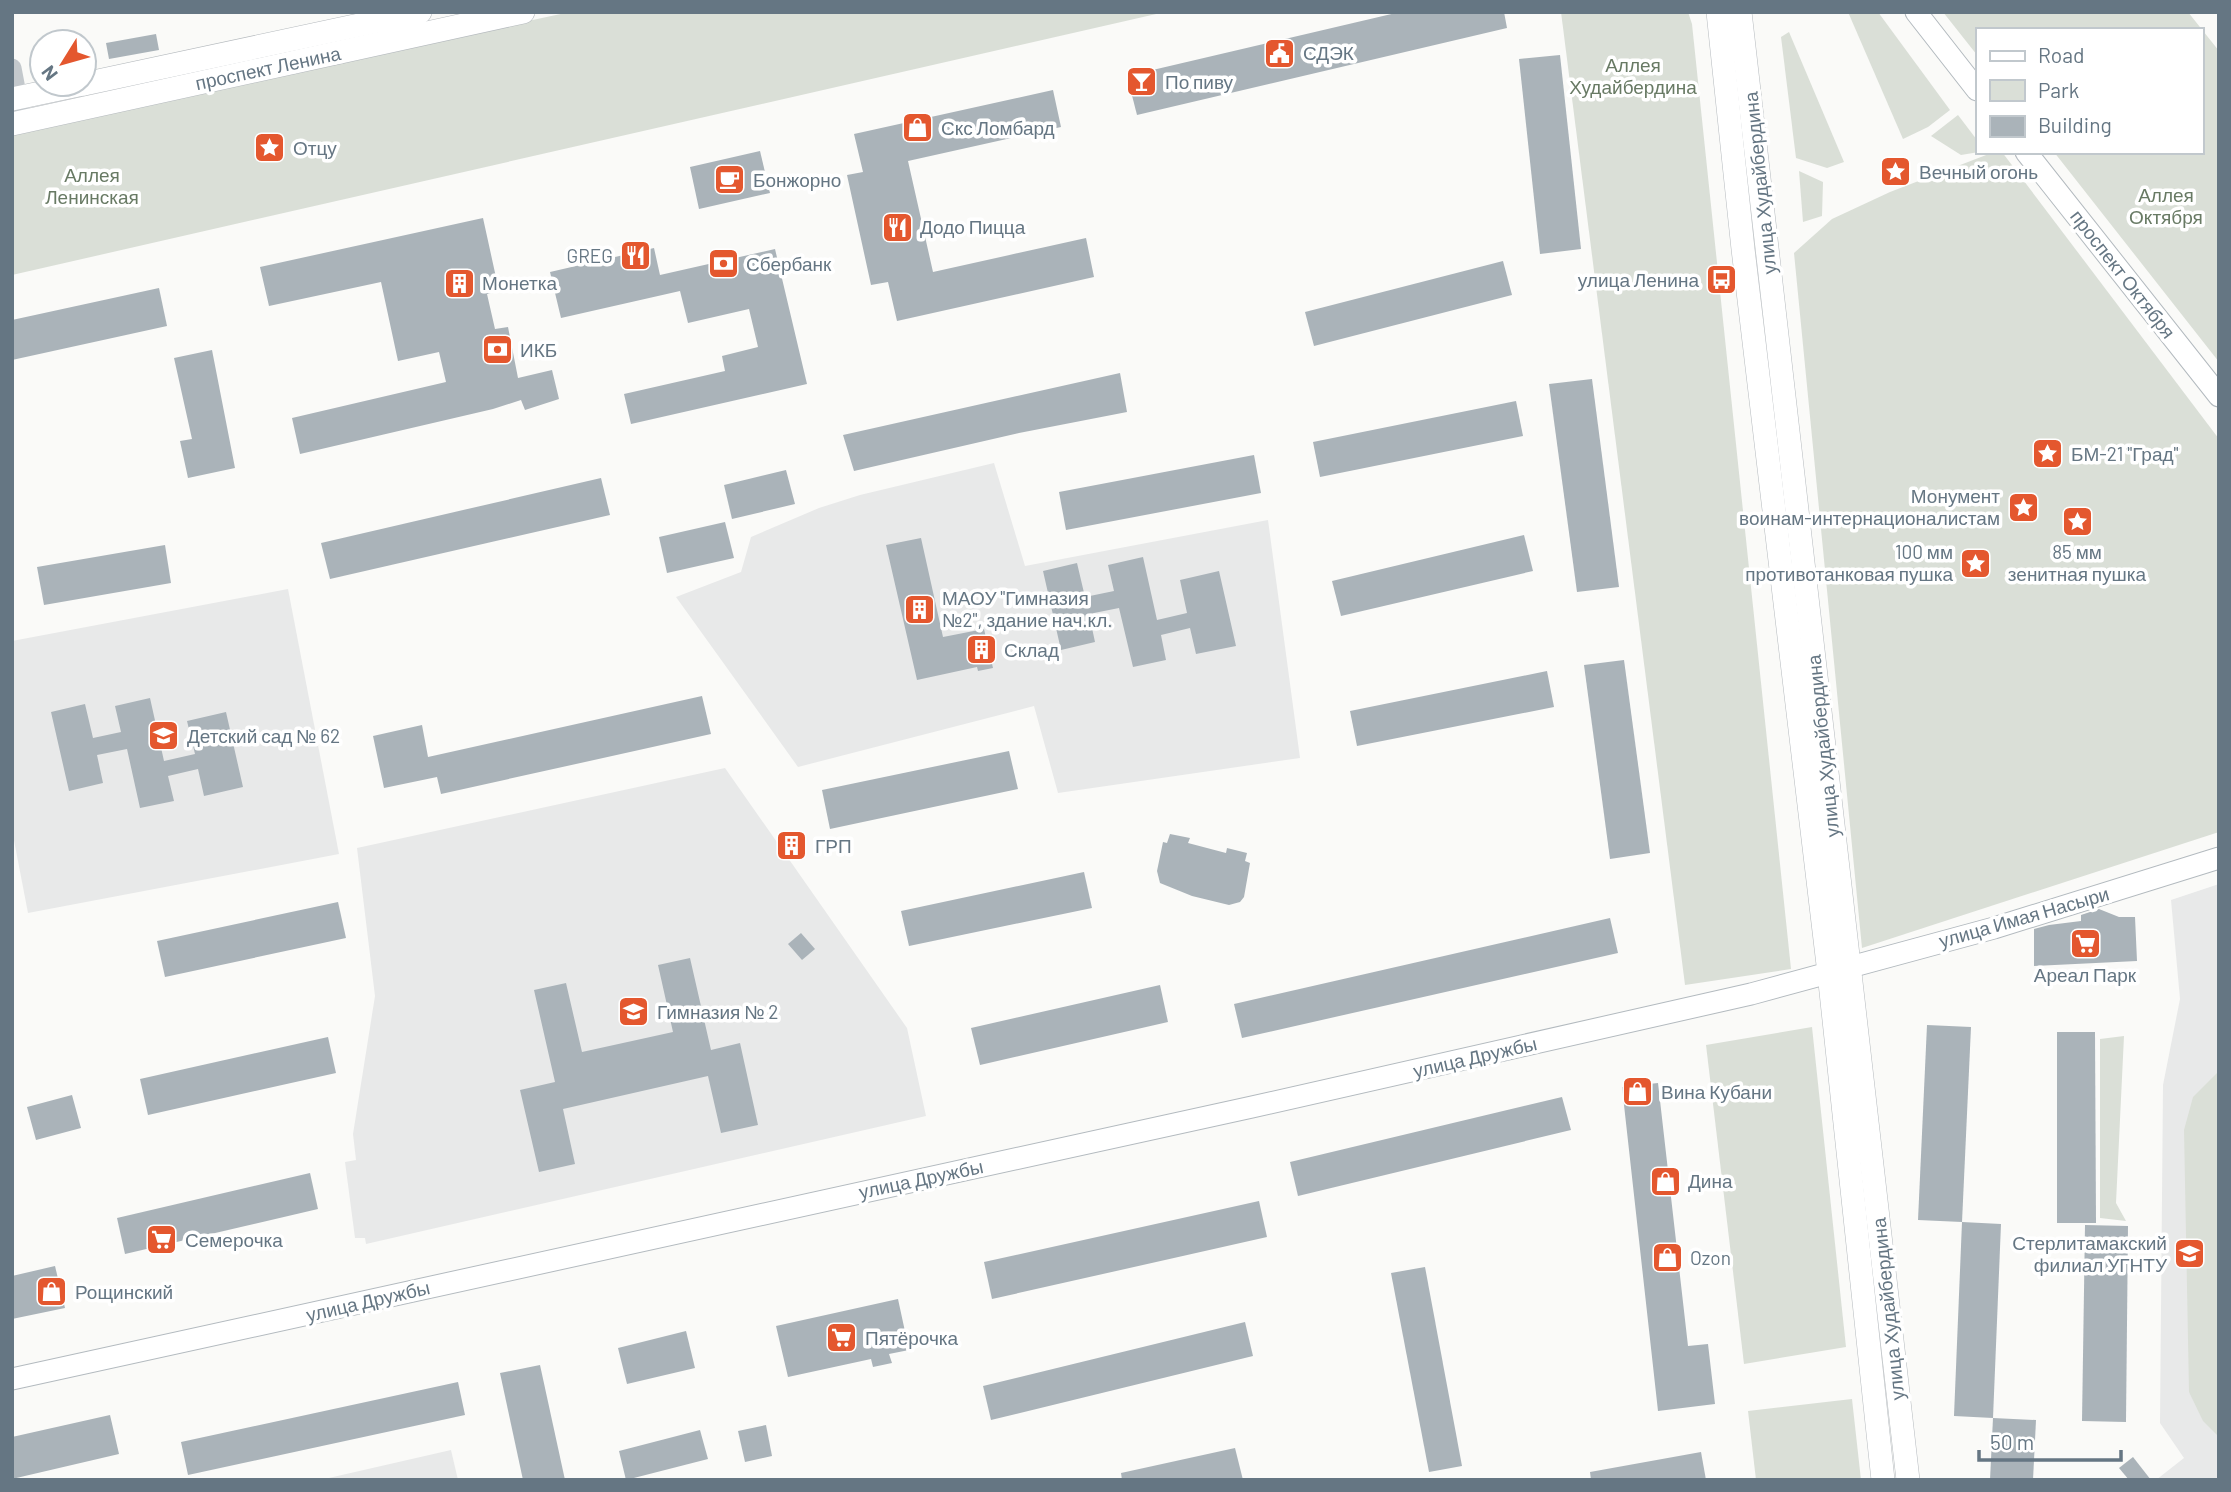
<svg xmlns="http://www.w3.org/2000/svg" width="2231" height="1492" font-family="Barlow,sans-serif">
<rect width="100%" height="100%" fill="#fafaf8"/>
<g fill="#e8e9e9">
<polygon points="994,463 1025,566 1268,520 1300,758 1058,793 1034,706 798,767 676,597 741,572 751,537 819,508 860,495"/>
<polygon points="288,589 339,854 28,913 12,830 12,641"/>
<polygon points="725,768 907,1028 926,1116 366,1244 365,1238 355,1238 345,1162 356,1160 353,1134 375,996 357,848"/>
<polygon points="2219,884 2219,1480 2156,1480 2184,1458 2160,1423 2163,1085 2180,999 2171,900"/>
<polygon points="451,1450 458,1480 320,1480"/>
</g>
<g fill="#dadfd7">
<polygon points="570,12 1165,12 12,275 12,131"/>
<polygon points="1561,12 1688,12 1692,24 1791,969 1685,985"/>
<polygon points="1848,12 1878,12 1950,110 1928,127 1903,139"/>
<polygon points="1943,12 2188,12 2219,51 2219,362 2054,152 2201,152 2201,30 1977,30 1977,55"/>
<polygon points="1789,32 1844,162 1827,168 1796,158 1781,37"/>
<polygon points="1958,115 1977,140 1979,152 1961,155 1931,136"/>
<polygon points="1994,152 2002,152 2219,439 2219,832 1862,948 1794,253 1832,219 1890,192"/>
<polygon points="1799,171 1823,182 1822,216 1803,222"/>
<polygon points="1812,1027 1846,1347 1744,1364 1706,1045"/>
<polygon points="2124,1036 2116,1203 2126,1221 2100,1218 2100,1039"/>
<polygon points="2219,1071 2219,1437 2203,1421 2189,1392 2184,1130 2193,1097"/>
<polygon points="1852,1399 1861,1480 1756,1480 1748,1411"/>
</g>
<g fill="#aab3b9">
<polygon points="1400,12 1504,12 1507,28 1137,115 1127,76"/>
<polygon points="156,34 159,50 109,59 106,43"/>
<polygon points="1560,55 1581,249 1540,254 1519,59"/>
<polygon points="1053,90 1061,127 908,161 933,272 1086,238 1094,277 897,321 888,282 871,285 847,175 863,172 854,134"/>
<polygon points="760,151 770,193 699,209 690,167"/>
<polygon points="483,218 499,291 487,294 495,329 508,327 518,378 552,370 559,399 525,410 521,400 493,409 300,454 292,418 446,382 439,352 398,361 381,282 269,306 260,267"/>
<polygon points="654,248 660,275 775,249 807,384 631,424 624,394 725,371 722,356 758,347 749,309 688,323 680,291 561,318 550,272"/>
<polygon points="1503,261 1512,295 1314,346 1305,312"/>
<polygon points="159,288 167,326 12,360 12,320"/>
<polygon points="212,350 235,468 188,478 180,441 192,439 174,358"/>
<polygon points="1120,373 1127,412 1019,433 854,471 843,435"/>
<polygon points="1592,379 1619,587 1577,592 1549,384"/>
<polygon points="1516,401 1523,436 1320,477 1313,442"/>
<polygon points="1254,455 1261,493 1066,530 1059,492"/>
<polygon points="786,470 795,504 732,519 724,485"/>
<polygon points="601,478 610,515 330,579 321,543"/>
<polygon points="725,522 734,558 667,573 659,537"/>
<polygon points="1524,535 1533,571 1341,616 1332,581"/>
<polygon points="921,538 943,637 984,629 993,668 978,671 977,667 917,680 886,545"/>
<polygon points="165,545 171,583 44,605 37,567"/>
<polygon points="1143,557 1157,620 1187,613 1180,580 1219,571 1236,646 1196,654 1190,628 1161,635 1166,660 1133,667 1119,608 1089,614 1095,642 1061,650 1043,571 1077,563 1085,597 1114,591 1108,565"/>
<polygon points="1624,660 1650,853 1610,859 1584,665"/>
<polygon points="1547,671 1554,707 1357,746 1350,711"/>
<polygon points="702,696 711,734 441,794 437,777 384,788 373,736 422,725 428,757"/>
<polygon points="150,698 164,761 195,754 187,721 226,712 243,787 204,796 198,769 168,776 174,801 140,808 127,749 97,755 103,783 69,791 51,712 85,704 93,738 121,732 115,706"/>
<polygon points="1009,751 1018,789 830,829 822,790"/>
<polygon points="1170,834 1190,838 1188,843 1226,853 1227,848 1247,853 1245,861 1250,863 1244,897 1240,902 1229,905 1192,896 1160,883 1157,871 1163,842 1167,843"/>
<polygon points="1084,872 1092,908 909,946 901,911"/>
<polygon points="338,902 346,938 165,977 157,941"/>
<polygon points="2099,909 2119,917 2135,917 2137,961 2034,966 2034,929 2049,925 2081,921 2081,915"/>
<polygon points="1610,918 1618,953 1242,1038 1234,1004"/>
<polygon points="801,933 815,949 802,960 788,944"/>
<polygon points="690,958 711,1050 740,1043 758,1125 721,1133 708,1076 563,1109 575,1164 539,1172 520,1090 555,1082 534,990 566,983 582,1052 673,1032 658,965"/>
<polygon points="1160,985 1168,1022 980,1065 971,1028"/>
<polygon points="1927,1025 1971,1027 1962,1222 1918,1220"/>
<polygon points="2057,1032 2095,1032 2096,1223 2057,1223"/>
<polygon points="328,1037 336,1073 148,1115 140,1079"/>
<polygon points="1658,1083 1688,1346 1708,1344 1715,1404 1658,1411 1622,1087"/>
<polygon points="72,1095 81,1128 36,1140 27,1107"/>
<polygon points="1562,1097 1571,1130 1298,1196 1290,1162"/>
<polygon points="310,1173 318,1209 125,1254 117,1218"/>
<polygon points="1259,1201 1267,1237 992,1299 984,1262"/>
<polygon points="1962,1222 2001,1224 1993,1418 1954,1416"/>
<polygon points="2085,1225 2128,1226 2126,1422 2082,1421"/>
<polygon points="55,1266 65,1308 12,1319 12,1276"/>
<polygon points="1425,1267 1462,1466 1429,1472 1391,1273"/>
<polygon points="898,1299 909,1350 889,1354 892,1363 873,1367 871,1359 788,1377 776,1326"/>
<polygon points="1245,1322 1253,1356 991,1420 983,1386"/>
<polygon points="686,1331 695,1368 627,1384 618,1348"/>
<polygon points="540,1365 565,1480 523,1480 500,1373"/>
<polygon points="458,1382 465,1415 188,1475 181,1442"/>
<polygon points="110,1415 119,1454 12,1479 12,1437"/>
<polygon points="1993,1418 2036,1420 2033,1480 1990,1480"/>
<polygon points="766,1425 772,1456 745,1462 738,1431"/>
<polygon points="700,1430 708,1459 626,1480 619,1451"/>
<polygon points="1235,1448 1243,1480 1122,1480 1121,1473"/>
<polygon points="1701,1452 1706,1480 1591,1480 1590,1472"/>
<polygon points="2133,1457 2151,1480 2129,1480 2119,1468"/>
</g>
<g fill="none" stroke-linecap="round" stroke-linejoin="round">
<defs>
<g id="secondary">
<polyline points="1916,12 1977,90"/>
<polyline points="2026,152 2219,396"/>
<polyline points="12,1379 1252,1107 1751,994 1994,928 2219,858"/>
</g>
<g id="primary">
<polyline points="1718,12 1743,249 1829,973 1883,1480"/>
<polyline points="1740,12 1908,1480"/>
<polyline points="84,84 420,12"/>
<polyline points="12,99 83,84"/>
<polyline points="12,124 523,12"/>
</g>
</defs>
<use href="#secondary" stroke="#b3babf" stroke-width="23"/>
<use href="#primary" stroke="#b5babe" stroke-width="24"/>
<polyline stroke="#c3c8cc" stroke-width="19" points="12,68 20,110"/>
<use href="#secondary" stroke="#fff" stroke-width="21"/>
<use href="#primary" stroke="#fff" stroke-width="23"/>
</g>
<defs>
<symbol id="civic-square" viewBox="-11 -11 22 22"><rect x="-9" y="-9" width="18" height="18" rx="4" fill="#e4572e" stroke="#fff"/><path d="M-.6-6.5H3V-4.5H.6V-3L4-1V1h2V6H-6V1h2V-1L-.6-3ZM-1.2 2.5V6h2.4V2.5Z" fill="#fff"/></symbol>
<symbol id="bar-square" viewBox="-11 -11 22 22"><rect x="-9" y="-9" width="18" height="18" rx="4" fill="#e4572e" stroke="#fff"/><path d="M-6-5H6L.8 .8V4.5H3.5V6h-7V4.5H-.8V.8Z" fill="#fff"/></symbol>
<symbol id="shop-square" viewBox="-11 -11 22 22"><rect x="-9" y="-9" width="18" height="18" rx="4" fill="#e4572e" stroke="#fff"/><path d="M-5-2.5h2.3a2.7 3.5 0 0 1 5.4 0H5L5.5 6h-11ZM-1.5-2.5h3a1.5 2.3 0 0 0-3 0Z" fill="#fff"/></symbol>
<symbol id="sight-square" viewBox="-11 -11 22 22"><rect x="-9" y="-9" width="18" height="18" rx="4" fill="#e4572e" stroke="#fff"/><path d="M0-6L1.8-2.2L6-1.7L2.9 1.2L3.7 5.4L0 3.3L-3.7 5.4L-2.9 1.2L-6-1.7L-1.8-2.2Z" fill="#fff"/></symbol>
<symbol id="cafe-square" viewBox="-11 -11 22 22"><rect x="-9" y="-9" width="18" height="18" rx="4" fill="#e4572e" stroke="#fff"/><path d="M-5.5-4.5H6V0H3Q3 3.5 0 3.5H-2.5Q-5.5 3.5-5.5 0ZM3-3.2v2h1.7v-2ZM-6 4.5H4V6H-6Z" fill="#fff"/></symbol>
<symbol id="restaurant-square" viewBox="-11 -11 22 22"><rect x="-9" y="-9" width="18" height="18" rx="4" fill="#e4572e" stroke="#fff"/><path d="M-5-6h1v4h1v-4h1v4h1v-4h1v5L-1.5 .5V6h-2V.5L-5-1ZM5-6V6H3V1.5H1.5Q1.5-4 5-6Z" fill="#fff"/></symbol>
<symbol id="bank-square" viewBox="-11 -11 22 22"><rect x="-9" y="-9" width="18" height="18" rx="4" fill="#e4572e" stroke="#fff"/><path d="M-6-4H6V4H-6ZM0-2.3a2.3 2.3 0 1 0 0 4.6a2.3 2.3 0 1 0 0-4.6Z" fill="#fff"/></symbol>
<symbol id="bus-square" viewBox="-11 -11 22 22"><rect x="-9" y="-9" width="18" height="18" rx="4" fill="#e4572e" stroke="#fff"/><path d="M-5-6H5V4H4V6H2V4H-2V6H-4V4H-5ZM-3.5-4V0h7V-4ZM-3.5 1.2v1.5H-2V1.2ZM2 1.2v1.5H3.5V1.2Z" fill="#fff"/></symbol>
<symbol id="building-square" viewBox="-11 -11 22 22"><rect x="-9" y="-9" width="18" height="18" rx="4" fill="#e4572e" stroke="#fff"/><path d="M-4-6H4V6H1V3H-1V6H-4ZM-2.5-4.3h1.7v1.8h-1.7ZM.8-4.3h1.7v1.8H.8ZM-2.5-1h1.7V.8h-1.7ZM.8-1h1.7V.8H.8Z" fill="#fff"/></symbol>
<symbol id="school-square" viewBox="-11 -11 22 22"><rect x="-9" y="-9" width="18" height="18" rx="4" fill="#e4572e" stroke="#fff"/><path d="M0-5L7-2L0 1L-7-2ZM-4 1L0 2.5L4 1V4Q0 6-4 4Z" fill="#fff"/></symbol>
<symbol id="supermarket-square" viewBox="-11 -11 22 22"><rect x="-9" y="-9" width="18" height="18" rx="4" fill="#e4572e" stroke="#fff"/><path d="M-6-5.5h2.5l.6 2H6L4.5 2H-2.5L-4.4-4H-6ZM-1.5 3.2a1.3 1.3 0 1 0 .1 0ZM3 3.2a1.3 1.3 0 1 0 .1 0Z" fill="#fff"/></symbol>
<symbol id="university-square" viewBox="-11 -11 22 22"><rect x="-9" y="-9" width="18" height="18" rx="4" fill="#e4572e" stroke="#fff"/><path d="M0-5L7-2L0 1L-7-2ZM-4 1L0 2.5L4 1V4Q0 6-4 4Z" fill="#fff"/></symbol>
</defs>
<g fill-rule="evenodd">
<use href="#civic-square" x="1262" y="36" width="35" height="35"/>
<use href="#bar-square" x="1124" y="64" width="35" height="35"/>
<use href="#shop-square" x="900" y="110" width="35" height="35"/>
<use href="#sight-square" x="252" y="130" width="35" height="35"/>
<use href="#sight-square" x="1878" y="154" width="35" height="35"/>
<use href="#cafe-square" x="712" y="162" width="35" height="35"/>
<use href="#restaurant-square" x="880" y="210" width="35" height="35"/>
<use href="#restaurant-square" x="618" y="238" width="35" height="35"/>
<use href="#bank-square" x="706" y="246" width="35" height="35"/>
<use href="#bus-square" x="1704" y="262" width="35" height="35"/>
<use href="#building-square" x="442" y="266" width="35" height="35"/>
<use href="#bank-square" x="480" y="332" width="35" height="35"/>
<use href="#sight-square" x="2030" y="436" width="35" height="35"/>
<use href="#sight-square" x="2006" y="490" width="35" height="35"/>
<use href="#sight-square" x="2060" y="504" width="35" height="35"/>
<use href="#sight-square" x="1958" y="546" width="35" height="35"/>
<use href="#building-square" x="902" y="592" width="35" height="35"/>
<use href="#building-square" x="964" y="632" width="35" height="35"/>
<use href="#school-square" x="146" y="718" width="35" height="35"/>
<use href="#building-square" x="774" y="828" width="35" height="35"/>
<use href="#supermarket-square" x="2068" y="926" width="35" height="35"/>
<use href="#school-square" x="616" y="994" width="35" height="35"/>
<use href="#shop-square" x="1620" y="1074" width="35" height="35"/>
<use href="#shop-square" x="1648" y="1164" width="35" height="35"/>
<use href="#supermarket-square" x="144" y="1222" width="35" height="35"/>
<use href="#university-square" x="2172" y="1236" width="35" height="35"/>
<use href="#shop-square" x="1650" y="1240" width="35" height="35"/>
<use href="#shop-square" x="34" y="1274" width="35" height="35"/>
<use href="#supermarket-square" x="824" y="1320" width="35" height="35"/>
</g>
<g text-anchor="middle" stroke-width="7" stroke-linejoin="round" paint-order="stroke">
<g font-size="19" fill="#657683" stroke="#fff" text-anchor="start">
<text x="1303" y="60">СДЭК</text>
<text x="1165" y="89">По пиву</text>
<text x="941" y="135">Скс Ломбард</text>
<text x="293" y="155">Отцу</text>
<text x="1919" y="179">Вечный огонь</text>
<text x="753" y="187">Бонжорно</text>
<text x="920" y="234">Додо Пицца</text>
<text x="613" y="263" text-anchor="end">GREG</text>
<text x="746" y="271">Сбербанк</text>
<text x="1699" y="287" text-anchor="end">улица Ленина</text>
<text x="482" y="290">Монетка</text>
<text x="520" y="357">ИКБ</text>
<text x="2071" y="461">БМ-21 "Град"</text>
<text x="2000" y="503" text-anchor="end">Монумент<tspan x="2000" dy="22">воинам-интернационалистам</tspan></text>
<text x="1953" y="559" text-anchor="end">100 мм<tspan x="1953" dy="22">противотанковая пушка</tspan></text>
<text x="2077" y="559" text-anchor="middle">85 мм<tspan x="2077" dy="22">зенитная пушка</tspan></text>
<text x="942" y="605">МАОУ "Гимназия<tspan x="942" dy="22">№2", здание нач.кл.</tspan></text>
<text x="1004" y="657">Склад</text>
<text x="187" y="743">Детский сад № 62</text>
<text x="815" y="853">ГРП</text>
<text x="2085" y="982" text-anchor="middle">Ареал Парк</text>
<text x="657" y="1019">Гимназия № 2</text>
<text x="1661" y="1099">Вина Кубани</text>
<text x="1688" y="1188">Дина</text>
<text x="185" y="1247">Семерочка</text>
<text x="2167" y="1250" text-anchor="end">Стерлитамакский<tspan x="2167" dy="22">филиал УГНТУ</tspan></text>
<text x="1690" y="1265">Ozon</text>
<text x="75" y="1299">Рощинский</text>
<text x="865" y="1345">Пятёрочка</text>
</g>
<g font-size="19" fill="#687a64" stroke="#fff">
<text x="1633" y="72">Аллея<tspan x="1633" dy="22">Худайбердина</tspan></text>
<text x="92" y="182">Аллея<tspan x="92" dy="22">Ленинская</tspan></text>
<text x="2166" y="202">Аллея<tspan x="2166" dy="22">Октября</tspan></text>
</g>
<g font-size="19" fill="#657683" stroke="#fff">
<text transform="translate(268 68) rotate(-12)" y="7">проспект Ленина</text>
<text transform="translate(1760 183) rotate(-96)" y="7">улица Худайбердина</text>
<text transform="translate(2123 274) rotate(52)" y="7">проспект Октября</text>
<text transform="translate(1823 746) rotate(-96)" y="7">улица Худайбердина</text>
<text transform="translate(2024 917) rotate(-16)" y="7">улица Имая Насыри</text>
<text transform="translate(1475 1057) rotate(-13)" y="7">улица Дружбы</text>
<text transform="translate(921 1179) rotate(-12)" y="7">улица Дружбы</text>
<text transform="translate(368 1301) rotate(-13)" y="7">улица Дружбы</text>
<text transform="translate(1888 1309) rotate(-96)" y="7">улица Худайбердина</text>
</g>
</g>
<rect width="2231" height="1492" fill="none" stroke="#657683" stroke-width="28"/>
<rect x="1976" y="28" width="228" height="126" fill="#ffffff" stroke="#c1c8cd" stroke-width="2"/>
<rect x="1990" y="51" width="35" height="10" fill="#ffffff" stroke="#c1c8cd" stroke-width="2"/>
<text x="2038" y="63" font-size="21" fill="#657683">Road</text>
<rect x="1990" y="80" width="35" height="21" fill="#dadfd7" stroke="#c1c8cd" stroke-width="2"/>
<text x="2038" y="98" font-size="21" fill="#657683">Park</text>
<rect x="1990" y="116" width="35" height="21" fill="#aab3b9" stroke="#c1c8cd" stroke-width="2"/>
<text x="2038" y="133" font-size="21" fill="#657683">Building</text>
<g transform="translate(63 63) rotate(233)"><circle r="33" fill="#ffffff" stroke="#c1c8cd" stroke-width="2"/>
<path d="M0-5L12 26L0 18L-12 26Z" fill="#e4572e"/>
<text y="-10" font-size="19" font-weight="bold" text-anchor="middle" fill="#657683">N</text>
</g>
<path d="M1979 1450v10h142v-10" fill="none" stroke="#657683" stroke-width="3.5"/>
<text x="1990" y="1450" font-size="21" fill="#657683" stroke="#ffffff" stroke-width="5" paint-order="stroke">50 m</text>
</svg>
